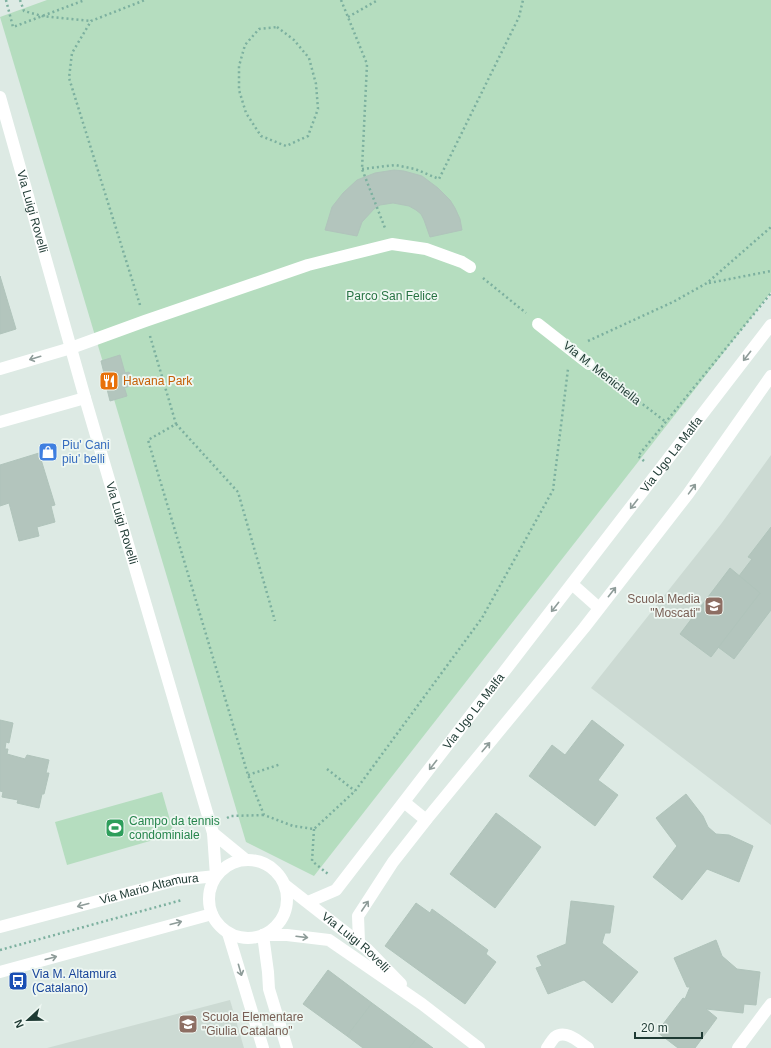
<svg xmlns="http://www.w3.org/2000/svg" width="771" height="1048" font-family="Helvetica,sans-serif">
<rect width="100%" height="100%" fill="#ddeae4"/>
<g fill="#ccdad3">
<polygon points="771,455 771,825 591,688 721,524"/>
<polygon points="230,1000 244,1048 47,1048"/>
</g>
<g fill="#b5ddbf">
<polygon points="47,0 771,0 771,292 314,876 246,842 0,17"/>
<polygon points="162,792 174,834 67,865 55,822"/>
</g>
<g fill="#b3c5bd" stroke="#b0c4bb">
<polygon points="394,170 404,171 422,176 438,188 450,200 455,208 460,219 462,230 430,237 424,220 421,214 416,210 409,206 393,203 380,205 374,209 362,222 357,236 325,230 332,207 343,193 357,180 375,173"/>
<polygon points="0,276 16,329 0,334"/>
<polygon points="120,355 125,373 120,374 127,396 110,401 104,377 105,377 101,361"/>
<polygon points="129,372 133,385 124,388 120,374"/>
<polygon points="39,453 55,505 51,506 55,522 37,527 39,536 19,541 9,503 0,506 0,465"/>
<polygon points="771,527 771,610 734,659 718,647 760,593 739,576 752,559 748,557"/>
<polygon points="730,568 760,593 711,657 680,634"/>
<polygon points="0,720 13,723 9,743 6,742 5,749 8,749 7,754 25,759 27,755 49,760 46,773 49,773 44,794 42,794 39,808 17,803 18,800 2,797 3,792 0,791"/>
<polygon points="592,720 624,745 598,780 618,795 595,826 529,776 552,745 565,755"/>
<polygon points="686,794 703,816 708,827 716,834 729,835 753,846 739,882 707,869 682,900 653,877 677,846 656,818"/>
<polygon points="496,813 541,847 495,908 450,874"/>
<polygon points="571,901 614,906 610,933 605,933 602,943 638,972 612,1003 584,980 548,994 536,968 542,966 537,956 566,944"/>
<polygon points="416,903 430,913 432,909 488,950 486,954 496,962 465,1004 385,946"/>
<polygon points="716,940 722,956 737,969 760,972 756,1005 744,1004 743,1013 706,1009 717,1018 695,1048 678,1048 657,1032 683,998 685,999 690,987 687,987 674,958"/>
<polygon points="328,970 372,1003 347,1036 303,1004"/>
<polygon points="372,1003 418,1037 409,1048 363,1048 347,1036"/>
<polygon points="418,1037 433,1048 409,1048"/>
</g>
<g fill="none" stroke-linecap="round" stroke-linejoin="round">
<g stroke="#7cb09f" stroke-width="2.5" stroke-dasharray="2 3" stroke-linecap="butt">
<polyline points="6,0 13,27 85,0"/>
<polyline points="20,0 24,11 42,16 91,21"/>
<polyline points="341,0 367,64 362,169 385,228"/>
<polyline points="348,17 378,0"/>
<polygon points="277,27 294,40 309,58 316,84 318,109 308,136 286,146 261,136 246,113 239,90 239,66 245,45 259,29"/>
<polyline points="362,169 395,165 415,169 439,179 519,17 523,0"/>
<polyline points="483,278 526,313"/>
<polyline points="709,283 771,271"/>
<polyline points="140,305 69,78 72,53 91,21 145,0"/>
<polyline points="150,336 176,424 148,440 248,775 264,815 293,826 314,829 355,791 482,618 553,490 568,369"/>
<polyline points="588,341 673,302 707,283 771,227"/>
<polyline points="603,374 666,422"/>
<polyline points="176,424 238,492 275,621"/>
<polyline points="644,461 638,456 771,293"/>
<polyline points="327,769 355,791"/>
<polyline points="248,775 281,764"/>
<polyline points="227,818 231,816 264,815"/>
<polyline points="314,829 312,861 328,874"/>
<polyline points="0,950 182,900"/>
</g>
<g stroke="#fff" stroke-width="12">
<path id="s1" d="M0,97l85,301 128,435"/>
<polyline points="538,324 589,364"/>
<polyline points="0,369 71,348 145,321 308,265 392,244 426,249 462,262 470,267"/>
<polyline points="0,422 85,398"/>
<polyline points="572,584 599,608"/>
<polyline points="404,802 426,820"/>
<circle cx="248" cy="899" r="39"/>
<polyline points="216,876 213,833 246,860"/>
<path id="s2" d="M285,885l82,64 34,35"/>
<path id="s3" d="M308,902l28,-12 435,-565"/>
<path id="s4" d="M0,927l177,-47 39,-4"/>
<polyline points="228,933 263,1048"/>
<polyline points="263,935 287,935 329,940 422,1004 479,1048"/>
<polyline points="263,935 268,972 269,989 287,1048"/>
<polyline points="359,942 358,916 393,862 426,820 584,628 688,494 771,376"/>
<polyline points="0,972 212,914"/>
<path d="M547,1048c2,-3 5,-8 8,-11 11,-8 24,5 33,11"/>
<polyline points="738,1048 771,1004"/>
</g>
</g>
<defs><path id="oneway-shaft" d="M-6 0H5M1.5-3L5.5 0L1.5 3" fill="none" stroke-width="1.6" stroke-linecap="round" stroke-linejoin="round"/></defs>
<g stroke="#8e9c99">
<use href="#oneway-shaft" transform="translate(747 356) rotate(128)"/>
<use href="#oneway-shaft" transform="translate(35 358) rotate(163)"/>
<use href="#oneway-shaft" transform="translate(692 489) rotate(-54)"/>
<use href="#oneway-shaft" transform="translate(634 504) rotate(128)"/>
<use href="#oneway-shaft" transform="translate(612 592) rotate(-52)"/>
<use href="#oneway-shaft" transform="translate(555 607) rotate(128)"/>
<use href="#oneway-shaft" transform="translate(486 747) rotate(-50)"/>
<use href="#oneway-shaft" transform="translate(433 765) rotate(128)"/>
<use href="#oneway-shaft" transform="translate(83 905) rotate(165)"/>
<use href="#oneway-shaft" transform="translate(365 906) rotate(-56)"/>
<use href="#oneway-shaft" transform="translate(176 923) rotate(-15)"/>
<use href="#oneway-shaft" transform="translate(302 937) rotate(7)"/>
<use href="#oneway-shaft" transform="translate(51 958) rotate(-15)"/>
<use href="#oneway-shaft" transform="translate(240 970) rotate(74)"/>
</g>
<defs>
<symbol id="restaurant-square" viewBox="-11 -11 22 22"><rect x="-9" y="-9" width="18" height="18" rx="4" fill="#e8710a" stroke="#eef7f2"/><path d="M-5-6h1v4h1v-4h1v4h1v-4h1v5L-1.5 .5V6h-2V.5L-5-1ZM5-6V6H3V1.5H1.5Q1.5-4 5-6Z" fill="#fff"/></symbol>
<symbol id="shop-square" viewBox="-11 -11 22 22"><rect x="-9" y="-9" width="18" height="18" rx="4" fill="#3f7fe0" stroke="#eef7f2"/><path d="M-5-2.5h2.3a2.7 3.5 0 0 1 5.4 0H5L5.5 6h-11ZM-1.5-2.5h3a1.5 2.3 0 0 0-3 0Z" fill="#fff"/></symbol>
<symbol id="school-square" viewBox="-11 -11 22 22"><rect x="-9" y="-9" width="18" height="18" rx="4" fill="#8d6e63" stroke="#eef7f2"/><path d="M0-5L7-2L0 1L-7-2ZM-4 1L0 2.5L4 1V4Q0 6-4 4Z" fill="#fff"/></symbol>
<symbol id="stadium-square" viewBox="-11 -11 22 22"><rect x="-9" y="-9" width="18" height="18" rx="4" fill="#2e9e5b" stroke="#eef7f2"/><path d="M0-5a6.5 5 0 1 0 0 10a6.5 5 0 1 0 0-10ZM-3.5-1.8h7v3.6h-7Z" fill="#fff"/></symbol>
<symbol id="bus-square" viewBox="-11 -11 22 22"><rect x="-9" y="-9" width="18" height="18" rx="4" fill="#1a4fb4" stroke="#eef7f2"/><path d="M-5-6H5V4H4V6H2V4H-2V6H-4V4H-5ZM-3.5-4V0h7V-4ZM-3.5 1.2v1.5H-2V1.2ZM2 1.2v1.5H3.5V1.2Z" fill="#fff"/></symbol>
</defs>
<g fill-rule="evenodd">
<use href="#restaurant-square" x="98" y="370" width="22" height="22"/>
<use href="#shop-square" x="37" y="441" width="22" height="22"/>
<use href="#school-square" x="703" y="595" width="22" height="22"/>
<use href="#stadium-square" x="104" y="817" width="22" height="22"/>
<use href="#bus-square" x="7" y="970" width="22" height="22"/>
<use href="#school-square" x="177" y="1013" width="22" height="22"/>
</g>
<g text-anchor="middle" stroke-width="3.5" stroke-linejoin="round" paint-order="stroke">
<g font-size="12" fill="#1e3a33" stroke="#eef7f2">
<text dy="4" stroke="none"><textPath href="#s1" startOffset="119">Via Luigi Rovelli</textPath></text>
<text transform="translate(602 373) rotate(38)" y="4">Via M. Menichella</text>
<text dy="4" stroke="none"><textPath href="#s3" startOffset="580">Via Ugo La Malfa</textPath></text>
<text dy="4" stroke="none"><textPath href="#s1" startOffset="443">Via Luigi Rovelli</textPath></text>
<text dy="4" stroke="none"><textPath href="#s3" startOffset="256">Via Ugo La Malfa</textPath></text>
<text dy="4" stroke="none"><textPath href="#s4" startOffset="154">Via Mario Altamura</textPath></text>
<text dy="4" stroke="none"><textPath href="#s2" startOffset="91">Via Luigi Rovelli</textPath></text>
</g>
<g font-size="12" fill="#277343" stroke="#eef7f2">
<text x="392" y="300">Parco San Felice</text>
</g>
<g font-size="12" fill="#c56008" stroke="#eef7f2" text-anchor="start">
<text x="123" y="385">Havana Park</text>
</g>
<g font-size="12" fill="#366cbe" stroke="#eef7f2" text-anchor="start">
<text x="62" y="449">Piu' Cani<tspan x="62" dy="14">piu' belli</tspan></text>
</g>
<g font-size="12" fill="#785e54" stroke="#eef7f2" text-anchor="end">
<text x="700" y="603">Scuola Media<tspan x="700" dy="14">"Moscati"</tspan></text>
<text x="202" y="1021" text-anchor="start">Scuola Elementare<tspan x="202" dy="14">"Giulia Catalano"</tspan></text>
</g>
<g font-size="12" fill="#27864d" stroke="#eef7f2" text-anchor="start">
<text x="129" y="825">Campo da tennis<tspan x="129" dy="14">condominiale</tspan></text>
</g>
<g font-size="12" fill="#164399" stroke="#eef7f2" text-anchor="start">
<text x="32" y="978">Via M. Altamura<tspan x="32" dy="14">(Catalano)</tspan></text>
</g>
</g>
<g transform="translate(28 1020) rotate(248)" stroke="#eef7f2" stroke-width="3" paint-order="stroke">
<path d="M0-3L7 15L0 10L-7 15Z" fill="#1e3a33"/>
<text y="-6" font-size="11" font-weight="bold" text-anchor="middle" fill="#1e3a33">N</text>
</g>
<path d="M635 1032v6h67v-6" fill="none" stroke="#1e3a33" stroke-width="2"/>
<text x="641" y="1032" font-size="12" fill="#1e3a33" stroke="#eef7f2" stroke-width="3" paint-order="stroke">20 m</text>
</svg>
